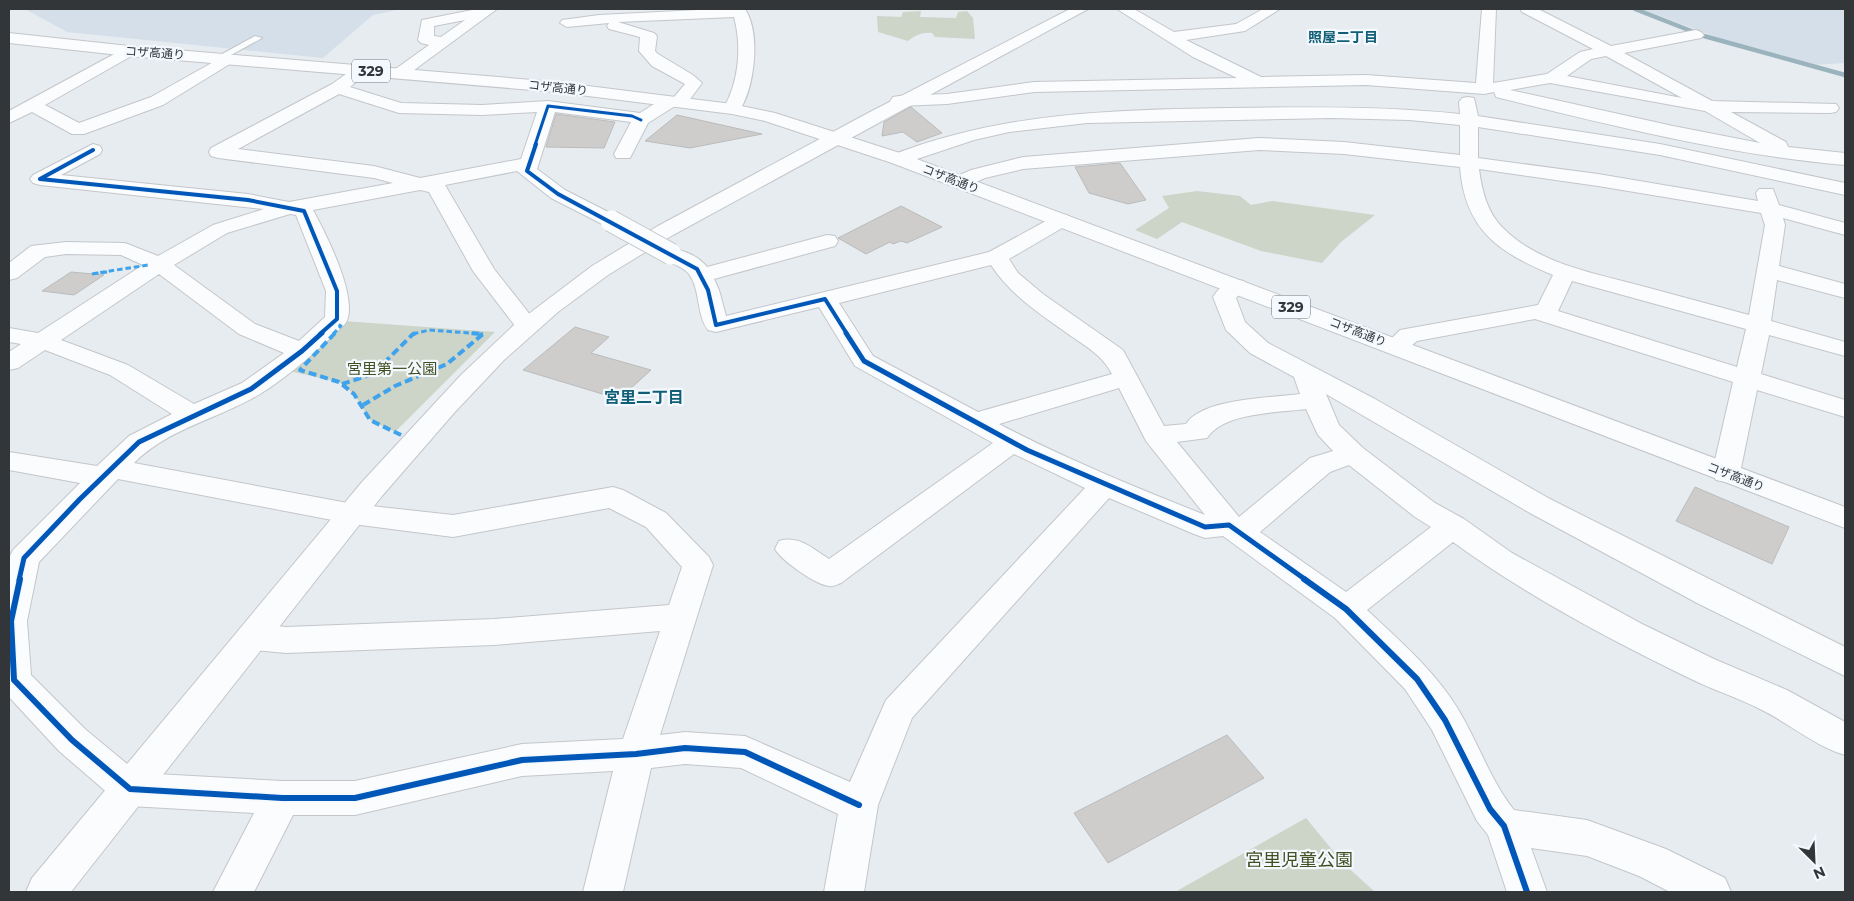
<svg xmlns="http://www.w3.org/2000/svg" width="1854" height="901" font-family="Montserrat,'Noto Sans JP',sans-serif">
<rect width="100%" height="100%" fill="#e7ecf1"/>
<g fill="#d4dfe9">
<polygon points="25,9 401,9 373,15 323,58 67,32"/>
<polygon points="1641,9 1845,9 1845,63 1813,65 1743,47"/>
</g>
<g fill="#cdd4c8">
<path d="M921,11l-1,6 36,1 2,-6 9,-1 6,7 2,21 -40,-2 -3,-4c-10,-1 -16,2 -24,8l-30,-9 -1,-16 24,1 2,-5z"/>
<polygon points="1197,191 1240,196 1251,205 1272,201 1375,215 1341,242 1322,263 1261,251 1182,222 1157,239 1135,230 1169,208 1162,196"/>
<polygon points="343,321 495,332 395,432 370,420 354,394 339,382 284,370"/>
<polygon points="1306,818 1343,863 1375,892 1175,892"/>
</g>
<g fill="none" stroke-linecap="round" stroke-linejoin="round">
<polyline stroke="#9ab3bc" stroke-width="4.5" points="1635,9 1704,36 1845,75"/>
</g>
<g fill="#cfcdcb" stroke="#babcbc">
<polygon points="911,107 942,133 917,142 903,132 882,136 884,122"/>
<polygon points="556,114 615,122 604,148 546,147"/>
<polygon points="677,115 762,134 690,148 645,141"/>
<polygon points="1120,163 1146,200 1128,204 1089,193 1075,167"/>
<polygon points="901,206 942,227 907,243 901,241 893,244 890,242 866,254 838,238"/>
<polygon points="71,272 104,275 74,295 42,291"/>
<polygon points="575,327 609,337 591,353 651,370 619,399 523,370"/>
<polygon points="1695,487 1789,527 1772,564 1676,521"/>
<polygon points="1227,735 1264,778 1108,863 1074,813"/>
</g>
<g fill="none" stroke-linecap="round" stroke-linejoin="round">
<defs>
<polygon id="service" points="255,36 262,38 222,60 215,58"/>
<g id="minor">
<path d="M477,9h20l-91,67h-12l-2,-3 2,-3 35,-25 -8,-2 -3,-3 4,-20zM465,20l-24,17 -7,-1v-10z"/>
<path d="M718,9h27c16,24 10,80 -7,104h-12l-3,-4c16,-26 19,-63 11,-92l-116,5 36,11 3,3 -2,15 3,3 35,21 9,8 -17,23h-10l-27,17 -18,35h-14l-2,-4 17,-32 -76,-10 -18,57 28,21 53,27 3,4 -3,4 -7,2 -7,-2 -53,-27 -34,-27 -72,14 49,84 45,57 -4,5 -8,2 -8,-2 -46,-60 -44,-79 -9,-2 -107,20c12,22 48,92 32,114 -26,25 -54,51 -85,70 -41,25 -91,34 -126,69l219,41 100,11 160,-28 10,3 43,23 43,44 4,8 -53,170 25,-3 60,4 105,46 36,-82 199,-212 -71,-34 -173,129c-3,1 -8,4 -11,3 -13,0 -49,-26 -55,-37l4,-8c20,-6 34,8 50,18l164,-116 -138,-77 -36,-59 -103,25 -8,-2c-12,-16 -7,-39 -19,-56 -7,-9 -22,-10 -29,-20l3,-5c14,-3 36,7 44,18l120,-32 8,1 3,5 -3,5 -121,33 5,11 7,26 263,-64 66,-36 7,-2 7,2 3,4 -3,4 -60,35 9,14 25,21 80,56 41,76 22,-2c17,-26 85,-26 114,-30l-6,-17 -44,-24 -24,-23 -13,-33c8,-12 17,-19 31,-16l3,5 -11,12 9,24 23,21 107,56 175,100 295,148v29l-146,-72 -169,-91 -204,-119 13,31 24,23 72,55 29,16 48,34 130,71 72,35 73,31 58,32v33c-30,-9 -55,-31 -83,-45 -23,-12 -49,-20 -73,-32 -79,-38 -165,-84 -236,-136l-86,68c33,31 67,60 91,99 20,33 32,71 56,101l73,10 79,29 59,29 6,14h-61l-31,-16 -52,-20 -56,-8 16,44h-40l-19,-57 -11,-14 -45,-91 -27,-41 -70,-71 -112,-82 -18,2 -11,-4 -85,-36 -197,220 -34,87 -14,87h-40l14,-78 -97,-46 -56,-4 -34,4 -28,124h-40l30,-121 -91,5 -167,39h-62l-39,77h-41l41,-79 -124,-7 -13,-5 -58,-50 -50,-54v-139l4,-8 67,-67 -71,-13v-18l88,14 32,-30 43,-22 -62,-39 -65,-25 -27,18 -9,2v-18l12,-8 -12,-2v-14l29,5 105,-68 -22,-10 -55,-1 -21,3 -28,21 -8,2v-17l22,-17 35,-4 59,1 33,13 55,-31 51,-16 -224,-24 -7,-2 -3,-4 3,-4 60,-31 7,2 2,4 -2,4 -39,21 187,19 41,8 104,-19 -19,-5 -156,-20 -7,-2 -2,-4 2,-4 121,-64 24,-17 6,-2 8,5 -20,17 51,16 81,2 66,-4 92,12 25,-16h9l11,-13 -33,-18 -13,-15 1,-14 -31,-8 -2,-3 2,-3 -42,4 -7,-4 2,-3 37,-5zM339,94l60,19 83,2 55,-3 -16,47 -101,19 -46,-12 -136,-17zM290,214l6,1 30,76 -1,26 -26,24 -44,-17 -81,-59 53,-32zM991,265c20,31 51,50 80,71 17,12 31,19 41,38l-134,38 -105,-56 -34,-53zM159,274l80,60 45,19 -42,30 -48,21 -66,-39 -67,-25zM1119,388l27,53 59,74c-70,-28 -139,-56 -206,-91zM1306,409l12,26 15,16 -23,7 -71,59 -62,-75 30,-4c17,-26 69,-25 99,-29zM1349,465l66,52 16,10 -85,65 -86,-60 70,-60zM118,479l235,45 100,13 156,-29 37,19 36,40 -13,38 -175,14 -208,8 -32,-3 -12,4 -5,9 5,9 12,4 32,3 208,-8 166,-14 -37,108 -101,5 -167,37h-73l-144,-8 -53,-44 -54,-54 -4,-54 12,-59z"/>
<path d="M1117,9h17l40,23 62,-8 27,-15h17l-35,22 -59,9 75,37 105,-2 110,8 6,-74h14l-3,74 54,-9 33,-22 13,-3 -71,-37 -2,-3h18l73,37 85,-16 5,2 3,3 -3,3 -77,15 88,48 124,3 3,4 -3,4 -6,1 -99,-1 55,30 2,5 57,6v12c-117,-10 -235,-40 -349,-68l-2,-5 -10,2 -118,-9 -332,7 -87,12 -48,2 -6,-1 -3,-4 3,-4 6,-1 48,-2 87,-12 203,-4 -44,-21zM1606,56l76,42 -115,-22 24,-17zM1550,83l155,28 55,32 -87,-17 -163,-36z"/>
<polygon points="129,46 137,51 135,54 45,105 79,123 151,97 224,56 230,54 238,59 163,105 84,134 72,134 32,112 9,123 9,111"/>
<path d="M1468,97l6,1 4,18 182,28 185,39v12l-185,-40 -182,-28v31l120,16 160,27 -2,-8 3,-4h14l6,16 66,18v12l-62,-17 2,7 -6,41 66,18v14l-68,-18 -6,41 74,21v14l-76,-21 -8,39 84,26v17l-88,-27 -17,83 -4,7 -10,2 -10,-2 -4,-7 21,-91 -198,-63 -118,22c-10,8 -16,14 -30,10l-3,-5 16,-16 138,-25 15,-30c-55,-23 -88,-45 -93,-108l-116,-13 -85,-4 -236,19 -38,9 -18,8h-14l-3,-4 3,-4 18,-8 52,-13 236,-19 85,4 116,13v-30l-51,-5 -78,-2 -244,5 -78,9 -35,8 -75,25 -7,-2 -2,-4 2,-4c111,-43 220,-45 337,-47 77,-1 154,-2 231,6l-1,-12 3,-4zM1479,169l119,17 163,27 4,12 -16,90c-37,-10 -74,-20 -111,-30 -45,-12 -101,-22 -135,-57 -16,-16 -21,-37 -24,-59zM1572,281l174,48 -9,38 -179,-56z"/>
</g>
<polygon id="tertiary" points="1070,9 1088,9 673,235 608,275 558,312 504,360 454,413 382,496 71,892 26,892 32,878 362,482 461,375 514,325 592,266 658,226 870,112"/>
<polygon id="trunk" points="9,33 129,46 556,82 732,104 775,113 906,155 1845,507 1845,528 892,163 765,121 732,114 556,92 129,56 9,43"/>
</defs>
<use href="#service" stroke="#c3c6ca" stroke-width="2"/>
<use href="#minor" stroke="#c3c6ca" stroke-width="2"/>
<use href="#tertiary" stroke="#c3c6ca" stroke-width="2"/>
<use href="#trunk" stroke="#c3c6ca" stroke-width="2"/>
<use href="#service" fill="#fbfcfd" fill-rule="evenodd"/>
<use href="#minor" fill="#fbfcfd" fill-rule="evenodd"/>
<use href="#tertiary" fill="#fbfcfd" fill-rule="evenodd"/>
<use href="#trunk" fill="#fbfcfd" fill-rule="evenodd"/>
<defs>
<polyline id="minor-bridge" points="611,221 671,254"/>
</defs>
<use href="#minor-bridge" stroke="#c3c6ca" stroke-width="23" stroke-linecap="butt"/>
<use href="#minor-bridge" stroke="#fbfcfd" stroke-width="21"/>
<g stroke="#3ea3ec" stroke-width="3" stroke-dasharray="5.5 3" stroke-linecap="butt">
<polyline points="107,272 91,274 148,265"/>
<polyline points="333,334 341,326 334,322"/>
<polyline points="413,334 429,330 483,334"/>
</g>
<g stroke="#3ea3ec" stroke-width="4" stroke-dasharray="8 4" stroke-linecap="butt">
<polyline points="335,333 300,370 339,382 354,394 370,420 403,436"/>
<polyline points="342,384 373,374 413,334 417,333"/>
<polyline points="363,405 395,386 447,364 483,334 469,333"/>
</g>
<defs>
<polyline id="cycleway-far3" points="535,145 548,106 632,116 641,120"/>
<g id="cycleway-far2">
<polyline points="536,144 527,171 558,194 697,269 708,290 716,325 825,299 847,334"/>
<polyline points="93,150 40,179 248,200 304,211 337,291 337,319 320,334"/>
</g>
<g id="cycleway-far1">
<polyline points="846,333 864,361 1027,450 1205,527 1229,525 1306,580"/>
<polyline points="19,580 24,558 80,499 139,442 251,389 302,351 322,333"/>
</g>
<g id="cycleway">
<polyline points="20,579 11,621 14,680 72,740 130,789 282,798 355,798 522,760 636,754 685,748 745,752 859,805"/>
<polyline points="1304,579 1346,609 1417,679 1445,720 1490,809 1504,826 1527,892"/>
</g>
</defs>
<use href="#cycleway-far3" stroke="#f3f9fe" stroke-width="5"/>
<use href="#cycleway-far2" stroke="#f3f9fe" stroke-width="6"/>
<use href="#cycleway-far1" stroke="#f3f9fe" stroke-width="8"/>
<use href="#cycleway" stroke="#f3f9fe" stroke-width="9"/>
<use href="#cycleway-far3" stroke="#0057b8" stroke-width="3"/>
<use href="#cycleway-far2" stroke="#0057b8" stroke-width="4"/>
<use href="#cycleway-far1" stroke="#0057b8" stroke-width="5"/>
<use href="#cycleway" stroke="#0057b8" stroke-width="6"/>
</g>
<g text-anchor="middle" stroke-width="4.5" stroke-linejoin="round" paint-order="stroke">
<g font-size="12" fill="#333639" stroke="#f3f9fe">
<text transform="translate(155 53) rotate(4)" y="4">コザ高通り</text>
<text transform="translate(558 88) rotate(6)" y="4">コザ高通り</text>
<text transform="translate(951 179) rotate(21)" y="4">コザ高通り</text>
<text transform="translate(1358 332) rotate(21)" y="4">コザ高通り</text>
<text transform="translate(1736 477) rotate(21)" y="4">コザ高通り</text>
</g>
<g font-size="14" font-weight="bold" fill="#115f77" stroke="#f3f9fe">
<text x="1343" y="42">照屋二丁目</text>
</g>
<g fill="#f3f9fe" stroke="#6d7074" stroke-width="1">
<rect x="352" y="59.5" width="38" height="23" rx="4"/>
<rect x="1272" y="295.5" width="38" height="23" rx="4"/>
</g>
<g font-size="14" font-weight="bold" fill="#333639">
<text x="371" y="76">329</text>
<text x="1291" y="312">329</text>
</g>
<g font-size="15" fill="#415022" stroke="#f3f9fe">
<text x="392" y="374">宮里第一公園</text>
</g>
<g font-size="16" font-weight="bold" fill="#115f77" stroke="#f3f9fe">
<text x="644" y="403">宮里二丁目</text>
</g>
<g font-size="18" fill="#415022" stroke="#f3f9fe">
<text x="1299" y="866">宮里児童公園</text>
</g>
</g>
<rect width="1854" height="901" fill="none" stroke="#333639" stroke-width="20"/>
<g transform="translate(1814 861) rotate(156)" stroke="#f3f9fe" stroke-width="4" paint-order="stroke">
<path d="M0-4L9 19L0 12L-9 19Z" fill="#333639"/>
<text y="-8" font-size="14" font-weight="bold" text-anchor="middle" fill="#333639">N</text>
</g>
</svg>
